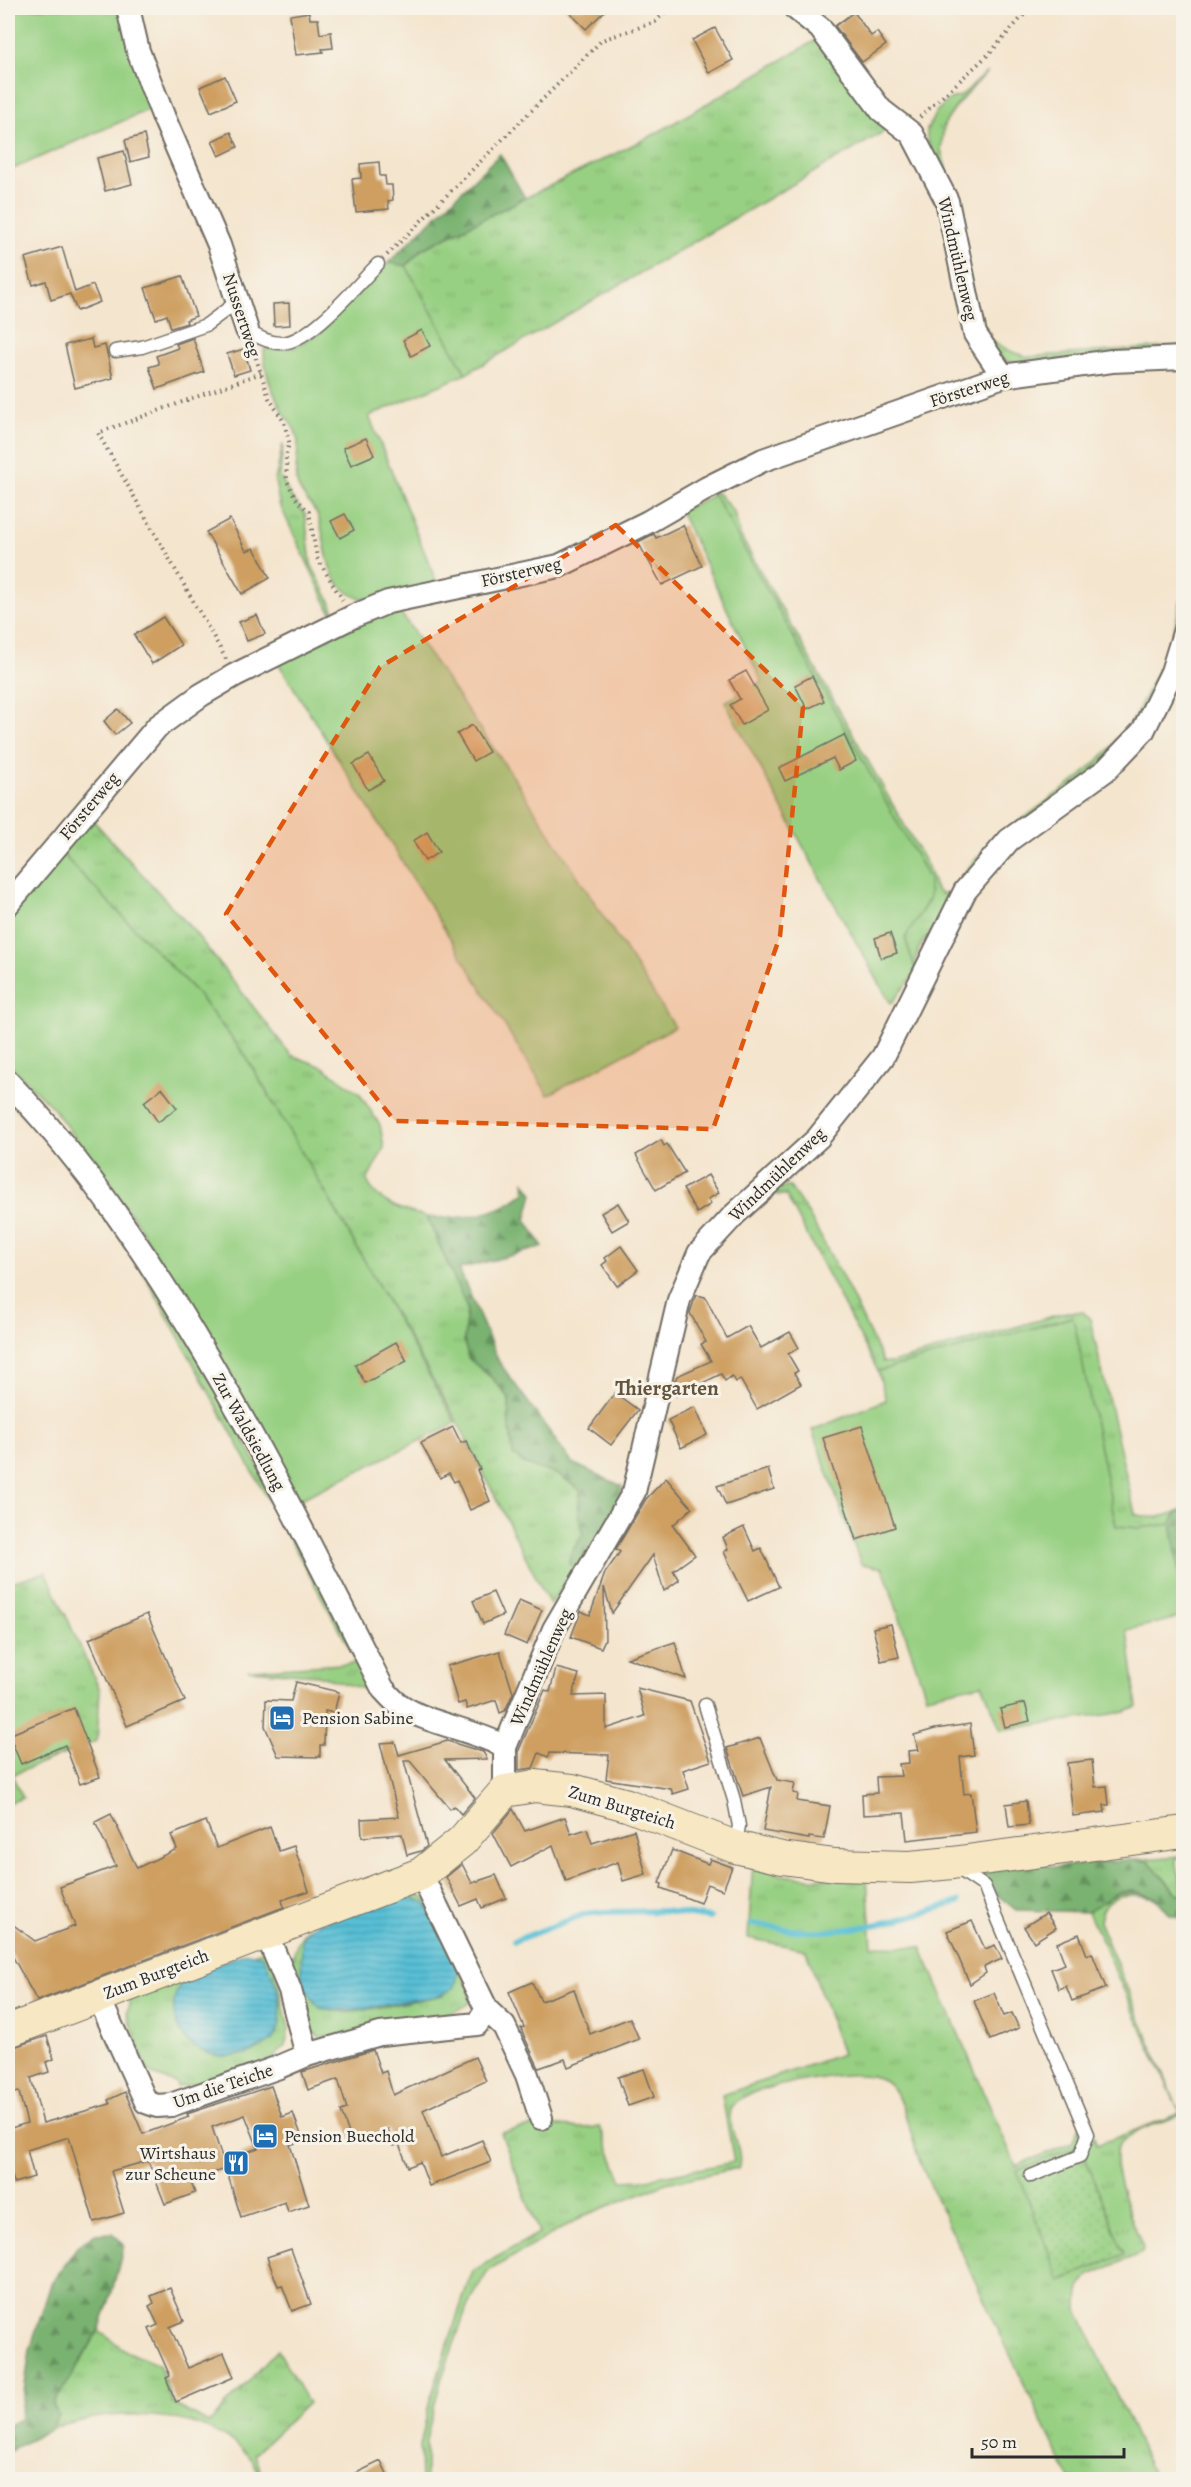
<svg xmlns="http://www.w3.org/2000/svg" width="1191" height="2487" font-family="Alegreya,serif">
<defs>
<pattern id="grass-tufts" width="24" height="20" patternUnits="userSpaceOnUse" patternTransform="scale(1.5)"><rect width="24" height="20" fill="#98d083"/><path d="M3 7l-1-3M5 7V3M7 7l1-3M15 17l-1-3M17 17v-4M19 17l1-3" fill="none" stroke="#83b371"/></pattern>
<pattern id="forest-firs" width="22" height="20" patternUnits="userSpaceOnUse" patternTransform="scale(1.5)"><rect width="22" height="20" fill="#7ab271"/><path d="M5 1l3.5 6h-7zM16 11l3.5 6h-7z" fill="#64915d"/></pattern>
<pattern id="park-dots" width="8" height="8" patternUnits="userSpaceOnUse" patternTransform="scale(1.5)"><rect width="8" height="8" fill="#98d083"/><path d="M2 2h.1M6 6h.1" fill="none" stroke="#83b371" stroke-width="1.8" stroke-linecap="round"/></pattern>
<pattern id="water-rules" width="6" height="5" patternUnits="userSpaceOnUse" patternTransform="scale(1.5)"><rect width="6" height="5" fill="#59c0d6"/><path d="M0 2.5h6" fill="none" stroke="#4a9cae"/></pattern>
</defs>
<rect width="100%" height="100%" fill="#f7f3e8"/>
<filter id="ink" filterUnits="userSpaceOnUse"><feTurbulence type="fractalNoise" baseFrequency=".0167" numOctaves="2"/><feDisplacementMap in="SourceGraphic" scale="12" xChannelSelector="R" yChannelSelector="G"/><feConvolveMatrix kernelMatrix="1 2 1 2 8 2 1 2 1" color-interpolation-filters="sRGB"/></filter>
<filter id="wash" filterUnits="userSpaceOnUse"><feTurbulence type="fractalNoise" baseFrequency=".008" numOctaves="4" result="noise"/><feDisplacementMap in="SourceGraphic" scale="24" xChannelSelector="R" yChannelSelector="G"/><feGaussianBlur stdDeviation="1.35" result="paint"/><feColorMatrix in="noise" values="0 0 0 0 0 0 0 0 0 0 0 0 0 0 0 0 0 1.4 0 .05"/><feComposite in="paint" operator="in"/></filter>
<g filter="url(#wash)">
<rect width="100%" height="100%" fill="#f4e5ce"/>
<g fill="url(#grass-tufts)" stroke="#627e57" stroke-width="1.5">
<polygon points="821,37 885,131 466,374 406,266 422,249 655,134"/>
<polygon points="987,72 957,105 944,125 941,150 961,225 973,304 990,340 1010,351 1028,357 1180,346 1183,346 1183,351 1063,359 1028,364 1010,362 995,355 985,340 970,303 955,221 944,182 927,140 927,130 936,112 950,99 961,96"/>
<polygon points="283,444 280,476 290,495 305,514 311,564 329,599 334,611 333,617 279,503 275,481"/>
<path d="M717,492l17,20 6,23 188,332 7,21 6,6 12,-1 13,-22 24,-28 90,-66 29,-27 25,-32 36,-72 13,-54c0,43 -33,113 -59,147 -14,19 -36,34 -52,51 -44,45 -88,91 -131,136 -18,10 -27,24 -25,46l-11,-34 24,-39 -219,-406z"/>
<path d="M88,815l105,115 98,125 32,12 36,26 21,32 4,23 -17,33c12,24 36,29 60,36l40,91 -3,32 4,17 25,22 16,20v22l17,44 33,10 21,15 -1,24 4,21 -11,16 -3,12 6,6 -25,36 -94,-186 -211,-364 -51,-65 -136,-140z"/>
<path d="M8,1095c100,97 172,229 239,351 45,82 91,164 134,247l13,17 27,13 59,16 7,4 -101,-26 -9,-24 -60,-18 -69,-5 110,-7 -220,-400c-38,-58 -81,-114 -130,-163z"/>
<path d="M777,1187h13l19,28 37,69 37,78 9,1 175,-51h16l7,7 45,195c16,6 27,3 42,-2l-6,12 -32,4 -23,-2 -44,-209 -194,54 -92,-176 -19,-1z"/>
<polygon points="46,1572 100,1690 97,1741 12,1775 23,1798 8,1803 8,1583"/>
<polygon points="1181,1856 1176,1859 1183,1895 1175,1892 1164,1878 1130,1860"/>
<path d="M753,1863l28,12 29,3 57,1 5,67 49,1 95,219 56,-23 7,-16 2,7 -2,13 6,10 6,-27 6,15 83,-32 -92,-201c27,-20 36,-25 68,-14 -26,-5 -54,-8 -56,26l81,191c-16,6 -52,16 -62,30 -13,18 17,83 24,103l-1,5 -52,22c-12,9 -12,20 -12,35l77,169h-85c-50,-103 -100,-207 -148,-312 -10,-22 -17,-73 -37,-86 -23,-14 -69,-1 -94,2 -16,3 -55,10 -60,27 -5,19 14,40 7,58l-72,15 -83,33 -95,55 -20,34 -27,75 -15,59v40l-5,1 -1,-34 10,-46 38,-117 6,-13 65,-37 -38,-100 38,-9 43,4 18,-1 22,54 20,-1 92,-18 -12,-67 120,-41 -36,-104 -58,-12z"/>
<path d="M411,1890l15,9 15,19 -140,61 8,15 11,14 25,4 32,-4 66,-13 16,-26 11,21v13c-25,19 -100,26 -133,33l-16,1 -12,-5c-13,-37 -31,-66 -3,-102z"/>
<polygon points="264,1950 273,1962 289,2029 285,2046 272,2060 198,2084 177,2087 176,2083 155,2076 147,2070 127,2012 130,2000"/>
<path d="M99,2331l29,21 31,13 14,39 36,19 69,-73 30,53 -54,51 11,25h-3c-29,-72 -148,-74 -210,-51l6,-13 -5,-10z"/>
</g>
<g fill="url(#forest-firs)" stroke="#526e4e" stroke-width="1.5">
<polygon points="500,154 525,198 422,249 406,266 388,263"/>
<path d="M525,1182l8,12 -7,26 17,27 -84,22 40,93 73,101 50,23 1,12 -36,60 -12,11 -6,-5 3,-13 11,-16 -4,-21 1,-24 -21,-15 -33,-10 -13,-10 -4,-34v-23l-16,-19 -25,-21 -4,-18 3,-32 -40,-91c35,3 71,-1 98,-25z"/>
<polygon points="1183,1510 1184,1510 1183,1599 1171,1524 1177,1512"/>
<polygon points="1130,1860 1149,1861 1175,1892 1183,1895 1183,1919 1170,1914 1156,1898 1134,1891 1118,1892 1088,1912 1016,1910 986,1886 983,1879 985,1870 1041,1864 1055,1867"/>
<polygon points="113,2233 124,2245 111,2295 99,2331 53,2405 58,2415 52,2428 8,2452 8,2425 20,2420 30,2350 51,2284 77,2247 94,2234"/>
</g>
<polygon fill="url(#park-dots)" stroke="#627e57" stroke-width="1.5" points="1072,2148 1085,2157 1124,2254 1060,2281 1017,2171"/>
<g fill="#98d083" stroke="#627e57" stroke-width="1.5">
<polygon points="8,8 119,8 150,109 8,171"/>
<path d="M388,263l18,3 60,108 -97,42 68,167c-27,7 -63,27 -88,10 -27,-18 -21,-53 -32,-79 -5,-11 -17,-18 -20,-31 -4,-16 5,-33 -1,-50 -3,-8 -10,-15 -14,-23 -11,-21 -18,-38 -18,-61l28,-1 28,-15z"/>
<polygon points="714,495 929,879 929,899 905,938 916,972 891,1004 826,889 725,702 762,682 680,511"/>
<polygon points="396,606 516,781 675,1027 548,1095 277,661"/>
<polygon points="58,850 194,990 245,1055 339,1216 456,1423 297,1501 210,1346 136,1221 53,1108 8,1063 8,913"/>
<polygon points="1073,1317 1116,1526 1139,1528 1171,1524 1183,1599 1183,1617 1127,1630 1137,1707 1125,1712 1001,1730 982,1684 926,1696 883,1568 861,1564 812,1430 886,1400 878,1371"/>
</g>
<g fill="url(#water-rules)" stroke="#427680" stroke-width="1.5">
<path d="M405,1895l21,8 33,66 -4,18c-18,13 -34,11 -55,15 -29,6 -50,11 -80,6l-11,-14 -8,-15 1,-41 11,-13z"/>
<path d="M247,1953l16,3c12,21 27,61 10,83 -2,4 -8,6 -12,8 -30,18 -76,10 -86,-28 -3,-11 -1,-25 6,-35 11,-15 48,-24 66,-31z"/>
</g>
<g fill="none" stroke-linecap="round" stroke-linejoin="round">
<g stroke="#59c0d6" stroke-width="6">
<path d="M752,1924c18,2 37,7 55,7 51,2 104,-14 151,-29"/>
<polyline points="514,1941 585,1914 605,1912 663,1911 710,1918"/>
</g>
</g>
<g id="blocks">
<g fill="#ce9f61" fill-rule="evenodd">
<polygon points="565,8 608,8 586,29"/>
<polygon points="309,12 310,19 318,19 320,34 331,32 333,48 322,49 323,52 296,55 290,15"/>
<polygon points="854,12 871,36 877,32 886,45 862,62 835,26"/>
<polygon points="715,28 733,60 709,73 692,40"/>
<polygon points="225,76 236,101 211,112 200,87"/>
<polygon points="231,132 238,147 219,156 212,141"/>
<polygon points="144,135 149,157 130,162 125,140"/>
<polygon points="124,151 132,184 105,191 97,158"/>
<polygon points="379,162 380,176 385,176 386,185 392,185 393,200 388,201 389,209 356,212 352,179 361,178 360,164"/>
<polygon points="62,247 75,292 93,285 100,302 77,311 70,294 51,300 46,281 33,285 25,258"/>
<polygon points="182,276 196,316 186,320 187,323 171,328 167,315 156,319 145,288"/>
<polygon points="289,303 290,325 274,326 273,304"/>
<polygon points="422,330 430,346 411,356 403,340"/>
<polygon points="193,338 204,372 157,389 149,367 159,364 156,356 178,348 176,344"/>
<polygon points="91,339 93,348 105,345 113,378 75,388 65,345"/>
<polygon points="244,349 250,370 234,375 227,354"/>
<polygon points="366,438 374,455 351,465 343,448"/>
<polygon points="345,514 354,530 340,538 331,521"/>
<polygon points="230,519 246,551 254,548 270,578 242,594 206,532"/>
<polygon points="683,525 702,566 662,585 638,542 654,534 656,538"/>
<polygon points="257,615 265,634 247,641 239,622"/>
<polygon points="163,617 181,645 152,664 134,635"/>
<polygon points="746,671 768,710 742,725 730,705 740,699 729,680"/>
<polygon points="812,676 824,701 807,709 795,685"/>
<polygon points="118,709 130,723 115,735 104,721"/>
<polygon points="472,725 489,752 473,761 457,734"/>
<polygon points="844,735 856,761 839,770 833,758 785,781 779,768"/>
<polygon points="369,755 384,781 368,790 353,764"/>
<polygon points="427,832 439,852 425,861 413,841"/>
<polygon points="890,933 897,953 881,958 875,938"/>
<polygon points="162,1088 177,1108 158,1122 144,1102"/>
<polygon points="661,1140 664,1146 667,1144 685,1173 656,1190 636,1155"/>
<polygon points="708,1175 719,1193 708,1199 711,1204 697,1213 683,1189"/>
<polygon points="618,1203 629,1221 612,1231 601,1213"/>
<polygon points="621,1246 638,1270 617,1286 602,1265 607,1261 605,1258"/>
<polygon points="696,1295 705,1297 727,1338 748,1326 761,1348 790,1332 799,1348 788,1354 798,1371 794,1373 801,1384 757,1409 740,1379 736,1382 732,1376 725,1381 721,1374 676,1396 672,1388 677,1376 711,1361 701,1344 706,1342 690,1313"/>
<polygon points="396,1342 407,1361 365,1383 355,1365"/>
<polygon points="615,1393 638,1410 611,1445 589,1428"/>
<polygon points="695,1407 707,1435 681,1448 668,1420"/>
<polygon points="862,1426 895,1527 856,1540 823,1438"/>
<polygon points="453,1427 461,1443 466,1441 480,1469 477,1470 490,1501 470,1510 457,1480 454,1482 449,1473 440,1478 421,1443"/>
<polygon points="768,1469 774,1489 726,1505 717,1486"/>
<polygon points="666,1478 692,1508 673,1525 695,1555 673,1571 679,1580 664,1591 653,1555 612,1613 604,1587 605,1639 601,1648 571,1637 581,1611 590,1615 605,1573 620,1552 616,1549 646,1499"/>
<polygon points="744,1527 755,1551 761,1548 779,1587 748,1601 724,1552 728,1549 723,1537"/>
<polygon points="493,1592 503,1615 483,1624 473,1601"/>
<polygon points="519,1600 542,1610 527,1645 504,1635"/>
<polygon points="147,1614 185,1701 127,1726 89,1639"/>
<polygon points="891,1624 899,1657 881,1661 873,1628"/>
<polygon points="675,1642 686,1679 627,1658"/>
<polygon points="500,1651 513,1693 505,1711 500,1713 496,1700 467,1709 465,1702 458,1704 447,1666"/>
<polygon points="556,1668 579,1674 573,1696 606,1695 606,1729 645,1716 637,1688 690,1701 711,1761 683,1770 689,1789 673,1794 671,1789 606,1779 609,1755 550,1753 548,1757 539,1753 533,1768 519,1770 519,1750 545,1690 550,1692"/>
<polygon points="296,1682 339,1692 334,1713 325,1711 324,1745 320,1745 320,1757 278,1756 265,1726 266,1700 291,1701"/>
<polygon points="1025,1703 1030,1721 1005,1727 1000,1709"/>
<polygon points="74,1708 100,1777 80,1784 65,1745 21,1764 9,1735"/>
<polygon points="970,1724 974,1755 960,1757 964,1794 971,1793 976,1832 907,1840 904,1813 863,1815 862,1794 877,1793 876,1777 901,1776 899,1764 909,1763 908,1751 919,1750 914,1735 935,1729"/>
<polygon points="760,1738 777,1780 795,1783 793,1793 798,1794 797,1801 830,1806 824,1839 809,1837 809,1839 763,1831 771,1787 743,1796 727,1748"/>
<polygon points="447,1741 483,1752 487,1759 445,1760 475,1798 461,1814 454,1806 450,1809 410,1761 404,1761 427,1846 421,1851 407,1855 402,1834 362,1837 361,1819 399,1817 380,1743 395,1742 399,1755"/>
<polygon points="1092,1760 1095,1787 1107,1786 1109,1805 1104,1805 1105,1812 1073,1816 1067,1763"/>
<polygon points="1026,1801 1029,1825 1009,1827 1006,1804"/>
<polygon points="513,1809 525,1831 565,1817 571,1834 587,1829 592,1843 634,1830 646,1874 623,1881 618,1862 566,1881 553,1845 511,1867 493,1833"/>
<polygon points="111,1814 137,1868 177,1849 171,1835 206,1821 217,1848 270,1827 279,1851 294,1846 309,1891 282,1900 284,1907 37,2001 8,1948 8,1921 35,1941 75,1926 60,1887 116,1866 95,1822"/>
<polygon points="672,1850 708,1864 710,1859 732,1867 723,1890 707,1884 700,1903 661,1888 662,1884 659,1883"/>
<polygon points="462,1864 472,1883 496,1875 506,1898 482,1908 478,1899 461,1906 446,1877"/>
<polygon points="1046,1913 1056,1928 1034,1942 1024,1927"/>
<polygon points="972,1921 985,1949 995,1945 1002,1959 984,1967 986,1973 970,1984 947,1931"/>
<polygon points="1079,1934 1087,1955 1092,1953 1106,1988 1072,2001 1066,1986 1059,1989 1051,1969 1065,1964 1057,1943"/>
<polygon points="532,1982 541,2001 574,1989 590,2034 630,2018 639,2039 568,2067 565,2059 539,2068 525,2038 521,2028 524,2027 509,1992"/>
<polygon points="994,1993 1004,2016 1012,2013 1019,2028 990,2040 974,2001"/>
<path d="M47,2036l7,23 -8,3 3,10 -18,6 12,45 67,-19 -2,-4 17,-8 18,42 46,-17 -2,-3 84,-28 11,31 11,-4 10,27 -13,5 19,60 -21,7 -3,-10 -44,15 -15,-48 -36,11 5,13 -30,11 -17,-43 -37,10 13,42 -30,9 -25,-85 -42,13 7,27 -20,6 -6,-21v-33l19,-6 -8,-31 -11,2v-16l5,-1 -5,-19v-9zM245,2115l13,33 -35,12 -11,-33z"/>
<polygon points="373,2050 381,2073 386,2071 393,2095 475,2057 486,2081 423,2110 441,2157 482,2140 491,2162 429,2186 420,2162 408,2167 399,2144 394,2146 388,2129 352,2142 341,2111 347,2109 338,2079 308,2090 302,2072"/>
<polygon points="644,2069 654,2097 628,2106 618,2077"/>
<polygon points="291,2249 311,2304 292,2311 282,2285 278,2286 267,2257"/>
<polygon points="170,2288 184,2321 170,2327 188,2368 224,2353 234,2377 176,2402 166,2378 170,2376 149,2329 158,2325 149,2306 154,2303 151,2296"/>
<polygon points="381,2461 390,2480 342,2480"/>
</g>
</g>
</g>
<g filter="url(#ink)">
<use href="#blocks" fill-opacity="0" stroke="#716c64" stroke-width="1.5"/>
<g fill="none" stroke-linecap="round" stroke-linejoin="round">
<defs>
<g id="lane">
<path d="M247,330c10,7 21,13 34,13 29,0 77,-59 97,-79"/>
<polyline points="115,351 142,347 206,325 238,301"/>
<polyline points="705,1705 734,1800 739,1826 735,1846"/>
<polyline points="957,1868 984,1886 1088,2134 1080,2156 1031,2176"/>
</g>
<g id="street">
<polyline points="128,8 138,51 164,118 219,245 247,330"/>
<polyline points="795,8 820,28 881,110 912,134 947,201 975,334 1003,376"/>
<polyline points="8,904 157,727 201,695 235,675 354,616 388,602 559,566 648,522 707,488 763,460 1003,376 1112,361 1184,358"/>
<path d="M8,1082c80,83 143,179 201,278 63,107 118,218 174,329 5,5 10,12 17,16 27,19 73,24 105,42"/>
<polyline points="505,1791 505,1747 554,1629 634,1492 679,1300 699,1253 734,1215 818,1138 883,1057 965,891 1009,840 1106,770 1143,731 1172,672 1184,633"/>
<polyline points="266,1933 290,1990 307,2055"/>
<polyline points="98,1996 146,2102 157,2106 171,2105 279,2067 307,2055 380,2034 477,2024 487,2010 421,1874"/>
<polyline points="487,2010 504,2026 527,2075 541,2118"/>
</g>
<polyline id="secondary" points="8,2031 421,1874 462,1841 505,1791 535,1786 572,1790 627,1805 735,1847 782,1858 835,1865 910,1867 952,1863 1184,1832"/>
</defs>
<use href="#lane" stroke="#716c64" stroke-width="15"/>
<use href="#street" stroke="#716c64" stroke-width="26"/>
<use href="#secondary" stroke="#716c64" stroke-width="34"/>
<g stroke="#716c64" stroke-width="4" stroke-dasharray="1.5 4.5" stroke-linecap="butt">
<polyline points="920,117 989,54 1030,8"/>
<polyline points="387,255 602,40 655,22 669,8"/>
<polyline points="254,352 269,398 284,422 289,442 286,458 287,481 295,497 309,512 317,558 343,601"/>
<polyline points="226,659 98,433 261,373"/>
</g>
<use href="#lane" stroke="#fff" stroke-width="12"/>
<use href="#street" stroke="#fff" stroke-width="22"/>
<use href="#secondary" stroke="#f7e8c3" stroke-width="32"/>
</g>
</g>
<path fill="#df570e" fill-opacity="0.2" stroke="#df570e" stroke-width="4.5" stroke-dasharray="12 8" stroke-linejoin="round" d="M616,525l187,182 -23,229 -67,193 -318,-8 -169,-207 154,-247z"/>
<defs>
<symbol id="hotel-square" viewBox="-11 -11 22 22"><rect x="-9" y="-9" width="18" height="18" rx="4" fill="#1f6fb2" stroke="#f7f3e8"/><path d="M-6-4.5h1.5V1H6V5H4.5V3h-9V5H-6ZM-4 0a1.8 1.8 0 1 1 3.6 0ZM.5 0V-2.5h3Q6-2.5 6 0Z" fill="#fff"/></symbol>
<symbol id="restaurant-square" viewBox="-11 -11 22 22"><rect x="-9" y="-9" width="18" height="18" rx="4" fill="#1f6fb2" stroke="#f7f3e8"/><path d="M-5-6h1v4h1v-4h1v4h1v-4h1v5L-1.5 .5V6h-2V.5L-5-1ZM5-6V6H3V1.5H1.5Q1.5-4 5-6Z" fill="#fff"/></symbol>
</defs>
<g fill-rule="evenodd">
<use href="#hotel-square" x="267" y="1703" width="30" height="30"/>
<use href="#hotel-square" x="250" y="2121" width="30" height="30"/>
<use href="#restaurant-square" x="221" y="2148" width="30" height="30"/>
</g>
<g text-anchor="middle" stroke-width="6" stroke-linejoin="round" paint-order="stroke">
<g font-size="18" fill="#2b2b2b" stroke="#f7f3e8">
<text transform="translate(958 259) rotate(77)" y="6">Windmühlenweg</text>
<text transform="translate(242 315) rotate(72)" y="6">Nussertweg</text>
<text transform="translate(969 389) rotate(-18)" y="6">Försterweg</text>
<text transform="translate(521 572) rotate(-13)" y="6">Försterweg</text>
<text transform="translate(89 806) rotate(-50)" y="6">Försterweg</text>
<text transform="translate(777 1174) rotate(-44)" y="6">Windmühlenweg</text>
<text transform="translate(249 1432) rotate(61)" y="6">Zur Waldsiedlung</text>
<text transform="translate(541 1667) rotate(-66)" y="6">Windmühlenweg</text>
<text transform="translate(622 1807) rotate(17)" y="6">Zum Burgteich</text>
<text transform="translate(156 1974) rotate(-21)" y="6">Zum Burgteich</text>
<text transform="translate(223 2086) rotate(-19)" y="6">Um die Teiche</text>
</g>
<g font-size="18" fill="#2b2b2b" stroke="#f7f3e8" text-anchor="start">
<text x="302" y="1724">Pension Sabine</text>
<text x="284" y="2142">Pension Buechold</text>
<text x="216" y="2159" text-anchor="end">Wirtshaus<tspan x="216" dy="21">zur Scheune</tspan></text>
</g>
<g font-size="21" font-weight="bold" fill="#64543e" stroke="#f7f3e8">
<text x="667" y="1395">Thiergarten</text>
</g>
</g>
<rect width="1191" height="2487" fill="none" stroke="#f7f3e8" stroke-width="30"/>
<path d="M972 2448v9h152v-9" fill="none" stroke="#2b2b2b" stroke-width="3"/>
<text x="981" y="2448" font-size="18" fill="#2b2b2b" stroke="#f7f3e8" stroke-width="4.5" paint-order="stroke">50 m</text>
</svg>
